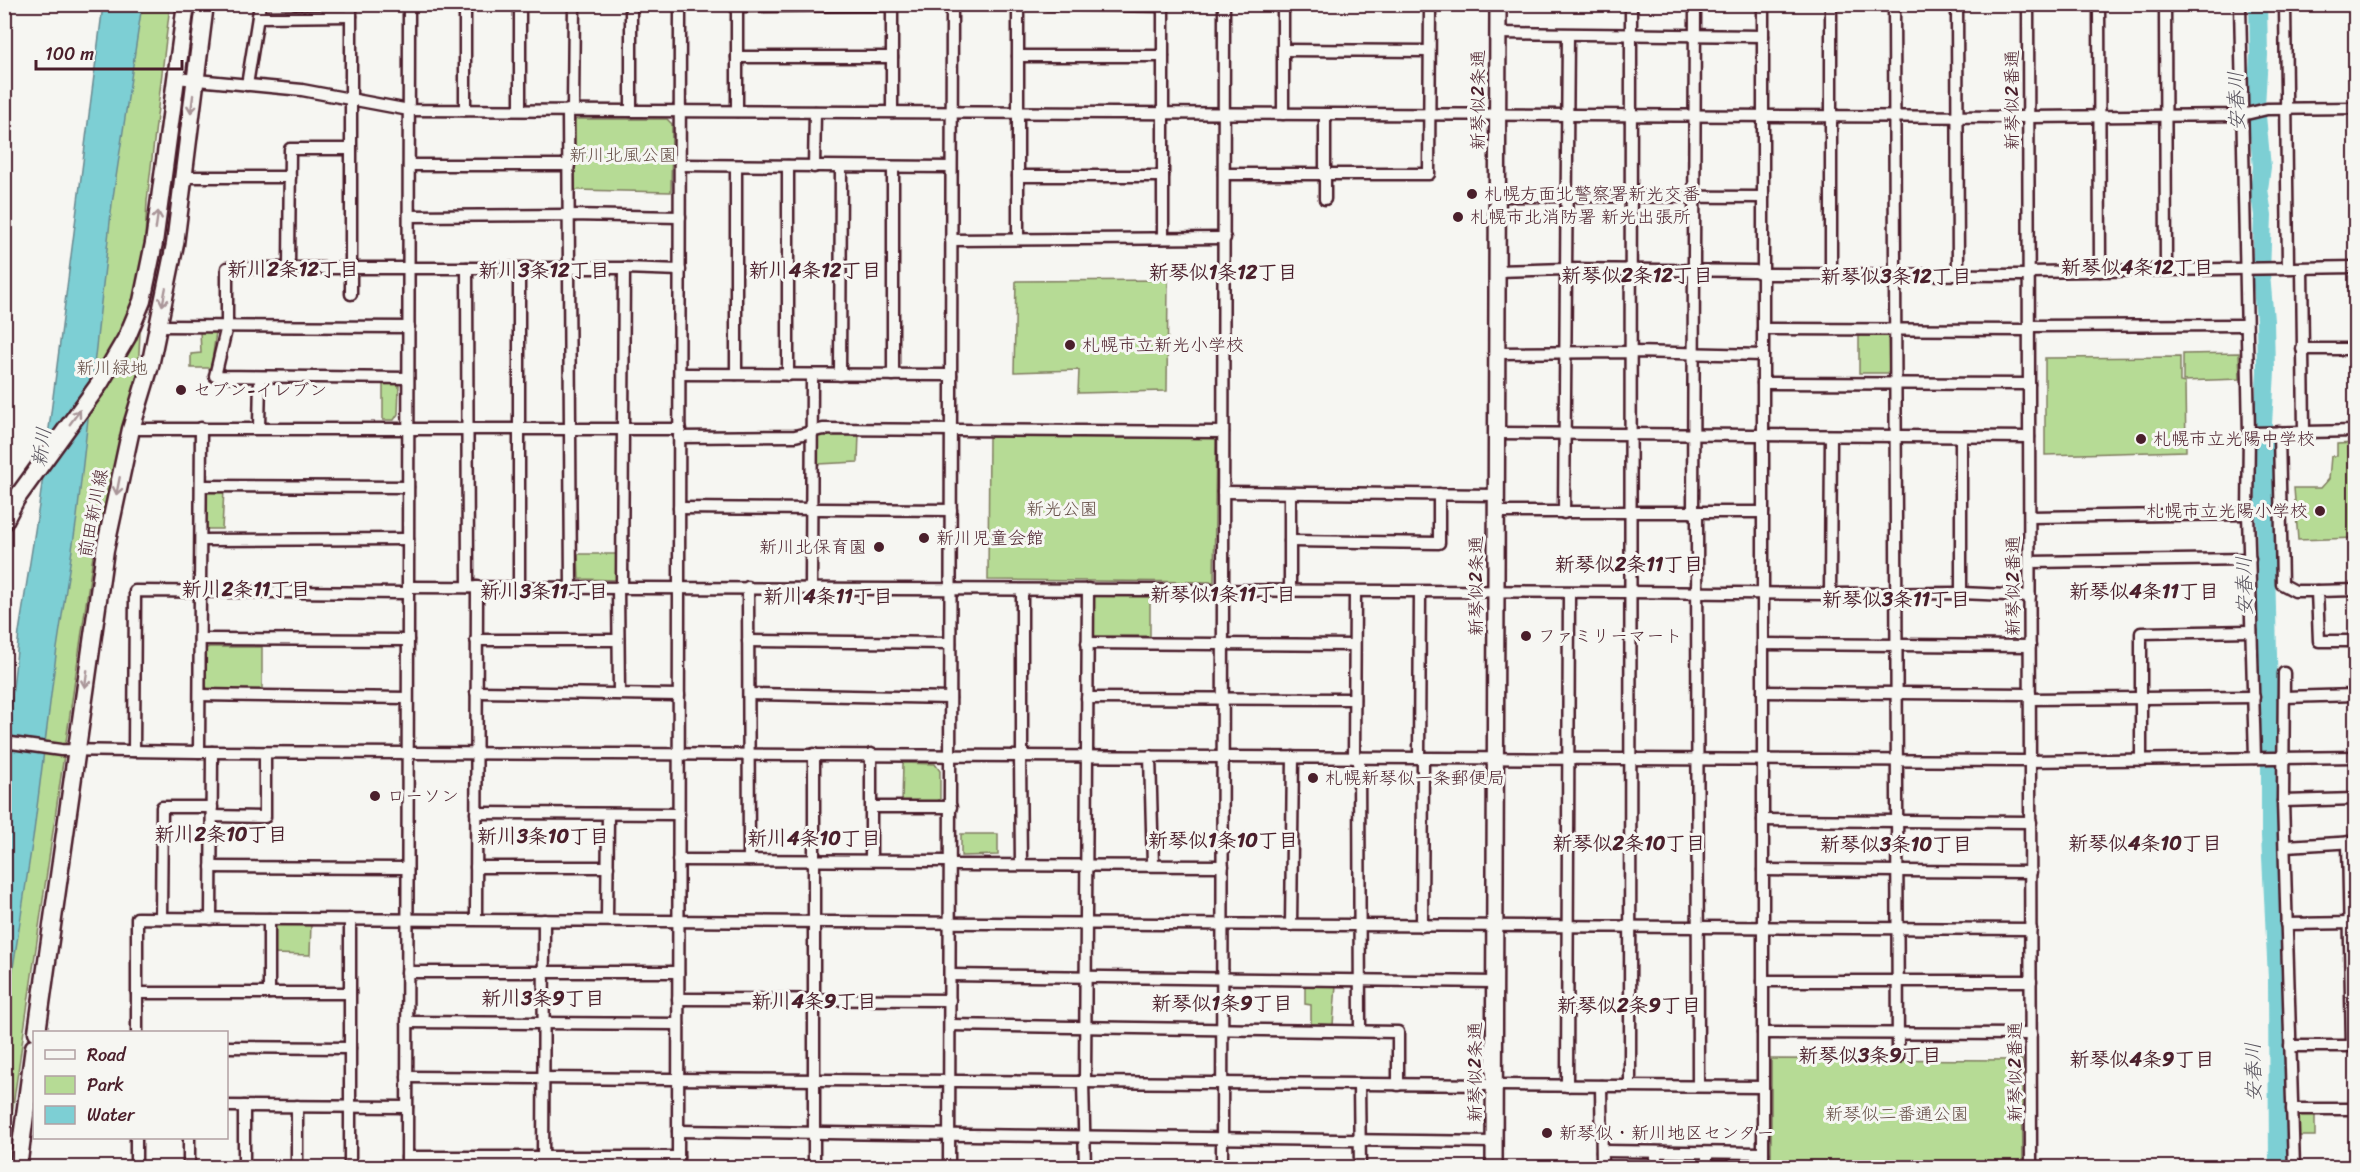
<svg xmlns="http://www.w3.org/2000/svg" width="2360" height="1172" font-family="Sriracha,'Klee One',sans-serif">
<rect width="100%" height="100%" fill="#f6f6f2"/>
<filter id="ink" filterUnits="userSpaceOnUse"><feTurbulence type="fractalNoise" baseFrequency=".0167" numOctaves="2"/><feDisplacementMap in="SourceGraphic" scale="12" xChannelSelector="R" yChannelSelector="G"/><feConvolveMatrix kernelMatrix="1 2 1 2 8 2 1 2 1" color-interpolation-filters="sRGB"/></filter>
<g filter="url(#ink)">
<g fill="#b6db95" stroke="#807d60" stroke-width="1.5">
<polygon points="140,5 170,5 147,201 138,371 94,549 5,1161 5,927"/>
<polygon points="577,119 667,119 672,124 671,192 574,190 574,121"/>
<polygon points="1168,280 1167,391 1078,393 1079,370 1014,372 1016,281"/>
<polygon points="200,331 216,332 211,368 191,368 191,354 201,353"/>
<polygon points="1859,333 1888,333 1889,373 1859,373"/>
<polygon points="2239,353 2240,379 2183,381 2183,354"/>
<polygon points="2180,357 2180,382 2185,383 2186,451 2045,455 2045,358"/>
<polygon points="383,383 396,383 399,386 398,414 394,420 383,420"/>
<polygon points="825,433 859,433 858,462 818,464 817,437"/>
<polygon points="989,437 1216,438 1214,582 988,580"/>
<polygon points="2355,443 2355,538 2298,540 2294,488 2321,488 2329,479 2331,456 2337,456 2337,444"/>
<polygon points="204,489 224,489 222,529 204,529"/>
<polygon points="578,554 617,554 617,580 579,579"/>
<rect x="1092" y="594" width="58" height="42"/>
<polygon points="209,647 262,647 262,690 208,690 206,686 205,649"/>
<polygon points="903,763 935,764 940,771 940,799 936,802 902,803"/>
<polygon points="961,834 998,834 998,855 961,856"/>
<polygon points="274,923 311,923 310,955 273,954"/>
<polygon points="1305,984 1336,985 1333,1025 1311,1024 1311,1005 1305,1004"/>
<polygon points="1771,1059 2022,1060 2023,1167 1771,1168"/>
<polygon points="2297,1114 2315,1114 2315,1136 2298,1136"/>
</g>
<polygon fill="#7dcfd4" stroke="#698990" stroke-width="1.5" points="103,5 142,5 112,204 77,517 56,655 34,831 9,994 5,991 5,762 19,632 40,499"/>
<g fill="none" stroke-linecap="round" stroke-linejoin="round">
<polyline stroke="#7dcfd4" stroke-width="18" points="2258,4 2259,55 2256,106 2262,167 2259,189 2263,215 2261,274 2265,321 2266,371 2263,424 2270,748 2270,836 2277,979 2278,1168"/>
<defs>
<g id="street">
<polyline points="351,4 351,294"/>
<polyline points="465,4 465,110"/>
<polyline points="520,4 520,110"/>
<polyline points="1018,4 1018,238"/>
<polyline points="1047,4 1163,6"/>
<polyline points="1894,4 1898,1057"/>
<polyline points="1957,4 1958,275"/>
<polyline points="2028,4 2031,1168"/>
<polyline points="2099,4 2100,271"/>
<polyline points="2165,4 2166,270"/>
<polyline points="2240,4 2249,433 2248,514 2255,758"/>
<polyline points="2285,4 2288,267"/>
<polyline points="737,6 892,5 892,112"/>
<polyline points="258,17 351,16"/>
<polyline points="1497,33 1763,36"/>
<polyline points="1283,50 1429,51"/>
<polyline points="1018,56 1163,56"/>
<polyline points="737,57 892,57"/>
<polyline points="176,78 302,90 409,110 2028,117 2242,115 2267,109 2356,108"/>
<polyline points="247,85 260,4"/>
<polyline points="568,110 571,587"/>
<polyline points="573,110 574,4"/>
<polyline points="631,111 631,4"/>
<polyline points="737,111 737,4"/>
<polyline points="1283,114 1283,4"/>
<polyline points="409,165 569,165"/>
<polyline points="680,165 951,167"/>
<polyline points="736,166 736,374"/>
<polyline points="814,167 815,112"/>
<polyline points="893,168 893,375"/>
<polyline points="1224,174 1429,174 1430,4"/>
<polyline points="1018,176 1163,176"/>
<polyline points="183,177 290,177"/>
<polyline points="1497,196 1763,197"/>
<polyline points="1325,199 1325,114"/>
<polyline points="409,216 570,215 680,217"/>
<polyline points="1163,238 1163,4"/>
<polyline points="951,240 1225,238"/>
<polyline points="289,268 290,149 351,149"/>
<polyline points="467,268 468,587"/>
<polyline points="2302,268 2304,431"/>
<polyline points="519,269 519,587"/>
<polyline points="1496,271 1566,269 1755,271 1763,274 2029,275"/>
<polyline points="2029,272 2356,267"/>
<polyline points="1831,274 1831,4"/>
<polyline points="158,326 409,327"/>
<polyline points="2029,326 2245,325"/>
<polyline points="1763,329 2029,330"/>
<polyline points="2302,349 2356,349"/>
<polyline points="1496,353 1632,352 1763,355"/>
<polyline points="680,374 951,375"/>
<polyline points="788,375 788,166"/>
<polyline points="840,375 841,167"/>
<polyline points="408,378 215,376 227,326 227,268 624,268 680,270"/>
<polyline points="1763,383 2029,384"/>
<polyline points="259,428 260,377"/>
<polyline points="131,429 680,429"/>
<polyline points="2279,432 2282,584 2295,591 2317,591"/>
<polyline points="1496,433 2029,437"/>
<polyline points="2249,433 2356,431"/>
<polyline points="679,437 795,436 823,429 1223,432"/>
<polyline points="201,486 408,487"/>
<polyline points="1223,492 1496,495"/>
<polyline points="679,508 951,510"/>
<polyline points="1496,512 1763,512"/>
<polyline points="1564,513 1568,35"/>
<polyline points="1693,513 1695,4"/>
<polyline points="1697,513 1698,1086"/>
<polyline points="2030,517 2248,514"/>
<polyline points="201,540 408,539"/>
<polyline points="1290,541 1439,543 1439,494"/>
<polyline points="2030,562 2250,559"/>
<polyline points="408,587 1627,592 1830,594 1961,593 2030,596"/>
<polyline points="618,587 619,693"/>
<polyline points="622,587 624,268"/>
<polyline points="748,587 749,860"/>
<polyline points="811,588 812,375"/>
<polyline points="1022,590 1022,756"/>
<polyline points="2356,590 2317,591 2319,641 2356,641"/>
<polyline points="1290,591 1290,493"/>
<polyline points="1961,593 1961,437"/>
<polyline points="1830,594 1831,436"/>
<polyline points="200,639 408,640"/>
<polyline points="476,640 618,640"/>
<polyline points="748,641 950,643"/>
<polyline points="1087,643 1354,645"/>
<polyline points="1763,644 2030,646"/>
<polyline points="2284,673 2283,801 2294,1168"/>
<polyline points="476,692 679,695"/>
<polyline points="1763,692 2030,694"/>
<polyline points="749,694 950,698"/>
<polyline points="200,695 407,698"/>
<polyline points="2284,697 2356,695"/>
<polyline points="1087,698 1354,699"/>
<polyline points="2030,699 2254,697"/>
<polyline points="4,742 61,750 199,752 2021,761 2356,757"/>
<polyline points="134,751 135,591 408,593"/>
<polyline points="199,752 201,428"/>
<polyline points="1020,756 1021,864"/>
<polyline points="1150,756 1153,865"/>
<polyline points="1354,758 1355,592"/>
<polyline points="1359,758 1360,1031"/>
<polyline points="1419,758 1420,592"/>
<polyline points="2141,760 2141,633 2251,631"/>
<polyline points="2283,801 2356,799"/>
<polyline points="872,807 951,807"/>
<polyline points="476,813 679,814"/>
<polyline points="212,816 265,817 265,753"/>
<polyline points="1763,820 2031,822"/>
<polyline points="2348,842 2352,1046"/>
<polyline points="2285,846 2356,842"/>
<polyline points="678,860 950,861"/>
<polyline points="871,860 871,754"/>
<polyline points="950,865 1223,866"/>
<polyline points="211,867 407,868"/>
<polyline points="476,867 608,867"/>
<polyline points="1763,870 2031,872"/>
<polyline points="161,918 162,807 212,807"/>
<polyline points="211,919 212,752"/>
<polyline points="350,919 350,1168"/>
<polyline points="476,919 477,587"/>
<polyline points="607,920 608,814"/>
<polyline points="2286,924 2355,923"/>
<polyline points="1291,925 1293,757"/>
<polyline points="1422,926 1423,758"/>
<polyline points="407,972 678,972"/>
<polyline points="950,975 1494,982"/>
<polyline points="1763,981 2031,981"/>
<polyline points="137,993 350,993"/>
<polyline points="269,993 269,919"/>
<polyline points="678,999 950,1000"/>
<polyline points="407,1022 678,1024"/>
<polyline points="950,1025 1398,1032 1398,1085"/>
<polyline points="137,1032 137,918 2031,929"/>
<polyline points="1763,1033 2031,1034"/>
<polyline points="2290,1046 2356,1046"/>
<polyline points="226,1047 350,1048"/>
<polyline points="407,1077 1763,1087"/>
<polyline points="1083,1081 1085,1168"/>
<polyline points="1085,1081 1088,589"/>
<polyline points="1359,1084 1360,1168"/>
<polyline points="1567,1086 1569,593"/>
<polyline points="1601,1086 1602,1168"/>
<polyline points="1630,1086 1631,4"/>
<polyline points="226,1106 407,1107"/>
<polyline points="297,1106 297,1168"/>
<polyline points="2292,1109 2356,1109"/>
<polyline points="678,1131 1494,1142"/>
<polyline points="189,1138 189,1168"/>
<polyline points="1602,1151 1763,1153"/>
<polyline points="1707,1153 1707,1168"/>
<polyline points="407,1157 678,1157"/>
<polyline points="136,1168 136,1138"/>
<polyline points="244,1168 244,1106"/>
<polyline points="407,1168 409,4"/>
<polyline points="543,1168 544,920"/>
<polyline points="678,1168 680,4"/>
<polyline points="814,1168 814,754"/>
<polyline points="949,1168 952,4"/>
<polyline points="1222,1168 1224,4"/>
<polyline points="1656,1168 1656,1152"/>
<polyline points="1763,1168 1763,4"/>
</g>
<polyline id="secondary" points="1494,1168 1498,4"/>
<g id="primary">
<polyline points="4,522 16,499 100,383 127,337 142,301 154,243 186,4"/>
<polyline points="37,1032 105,550 131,429 150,366 175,244 205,4"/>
<polyline points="18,1168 34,1047"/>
</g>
</defs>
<use href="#street" stroke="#4a1f2b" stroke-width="15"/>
<use href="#secondary" stroke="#4a1f2b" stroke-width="20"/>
<use href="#primary" stroke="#4a1f2b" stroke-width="21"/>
<use href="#street" stroke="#f6f6f2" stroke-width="10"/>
<use href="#secondary" stroke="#f6f6f2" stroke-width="15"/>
<use href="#primary" stroke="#f6f6f2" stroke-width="16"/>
</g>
<defs><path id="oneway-shaft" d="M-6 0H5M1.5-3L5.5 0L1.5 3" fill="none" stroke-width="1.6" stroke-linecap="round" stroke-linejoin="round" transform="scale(1.5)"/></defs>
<g stroke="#a99598">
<use href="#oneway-shaft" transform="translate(192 104) rotate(97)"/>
<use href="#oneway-shaft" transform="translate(157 220) rotate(-82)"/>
<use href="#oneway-shaft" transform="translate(164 297) rotate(101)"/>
<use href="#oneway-shaft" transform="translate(75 417) rotate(-54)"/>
<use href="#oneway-shaft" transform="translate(118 486) rotate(101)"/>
<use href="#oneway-shaft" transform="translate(86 679) rotate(98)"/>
</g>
</g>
<g fill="#4a1f2b" stroke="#f6f6f2" stroke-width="2">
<circle cx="1472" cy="194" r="6"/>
<circle cx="1458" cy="217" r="6"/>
<circle cx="1070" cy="345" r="6"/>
<circle cx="181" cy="390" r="6"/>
<circle cx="2141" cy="439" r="6"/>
<circle cx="2320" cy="511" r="6"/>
<circle cx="924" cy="538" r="6"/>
<circle cx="879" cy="547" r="6"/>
<circle cx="1526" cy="636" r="6"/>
<circle cx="1313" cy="778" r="6"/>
<circle cx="375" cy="796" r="6"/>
<circle cx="1547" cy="1133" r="6"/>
</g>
<g text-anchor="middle" stroke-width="6" stroke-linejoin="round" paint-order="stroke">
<g font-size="18" fill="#4a1f2b" stroke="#f6f6f2">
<text transform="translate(1478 100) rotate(-90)" y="6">新琴似2条通</text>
<text transform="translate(2012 100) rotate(-90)" y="6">新琴似2番通</text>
<text transform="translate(93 513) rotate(-79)" y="6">前田新川線</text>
<text transform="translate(1476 586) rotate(-90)" y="6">新琴似2条通</text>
<text transform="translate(2013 586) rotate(-90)" y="6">新琴似2番通</text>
<text transform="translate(1475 1072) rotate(-90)" y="6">新琴似2条通</text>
<text transform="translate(2015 1072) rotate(-90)" y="6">新琴似2番通</text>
</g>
<g font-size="18" fill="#654e46" stroke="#f6f6f2">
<text x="623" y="161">新川北風公園</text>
<text x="112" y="374">新川緑地</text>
<text x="1062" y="515">新光公園</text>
<text x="1897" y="1120">新琴似二番通公園</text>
</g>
<g font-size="18" fill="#4a1f2b" stroke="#f6f6f2" text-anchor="start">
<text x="1484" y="200">札幌方面北警察署新光交番</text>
<text x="1470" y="223">札幌市北消防署 新光出張所</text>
<text x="1082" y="351">札幌市立新光小学校</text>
<text x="193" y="396">セブン-イレブン</text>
<text x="2153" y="445">札幌市立光陽中学校</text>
<text x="2308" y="517" text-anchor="end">札幌市立光陽小学校</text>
<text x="936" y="544">新川児童会館</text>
<text x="867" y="553" text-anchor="end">新川北保育園</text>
<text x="1538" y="642">ファミリーマート</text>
<text x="1325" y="784">札幌新琴似一条郵便局</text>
<text x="387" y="802">ローソン</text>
<text x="1559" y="1139">新琴似・新川地区センター</text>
</g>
<g font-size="20" font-style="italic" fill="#59545e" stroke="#f6f6f2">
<text transform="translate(2236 101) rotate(-92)" y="7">安春川</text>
<text transform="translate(41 447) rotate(-82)" y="7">新川</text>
<text transform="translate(2244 586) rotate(-91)" y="7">安春川</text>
<text transform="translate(2253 1072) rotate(-91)" y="7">安春川</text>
</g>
<g font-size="20" font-weight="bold" fill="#4a1f2b" stroke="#f6f6f2">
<text x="2137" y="274">新琴似4条12丁目</text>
<text x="293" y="276">新川2条12丁目</text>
<text x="544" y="277">新川3条12丁目</text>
<text x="815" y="277">新川4条12丁目</text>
<text x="1223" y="279">新琴似1条12丁目</text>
<text x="1637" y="282">新琴似2条12丁目</text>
<text x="1896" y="283">新琴似3条12丁目</text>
<text x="1629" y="571">新琴似2条11丁目</text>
<text x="246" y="596">新川2条11丁目</text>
<text x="544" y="598">新川3条11丁目</text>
<text x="2144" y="598">新琴似4条11丁目</text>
<text x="1223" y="601">新琴似1条11丁目</text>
<text x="828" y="603">新川4条11丁目</text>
<text x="1896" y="606">新琴似3条11丁目</text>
<text x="221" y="841">新川2条10丁目</text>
<text x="543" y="843">新川3条10丁目</text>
<text x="814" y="845">新川4条10丁目</text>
<text x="1223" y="847">新琴似1条10丁目</text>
<text x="1629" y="850">新琴似2条10丁目</text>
<text x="2145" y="850">新琴似4条10丁目</text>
<text x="1896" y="851">新琴似3条10丁目</text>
<text x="543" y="1005">新川3条9丁目</text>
<text x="814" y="1008">新川4条9丁目</text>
<text x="1222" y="1010">新琴似1条9丁目</text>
<text x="1629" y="1012">新琴似2条9丁目</text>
<text x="1870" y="1062">新琴似3条9丁目</text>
<text x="2142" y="1066">新琴似4条9丁目</text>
</g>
</g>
<rect width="2360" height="1172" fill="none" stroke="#f6f6f2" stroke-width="24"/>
<rect x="12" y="12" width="2336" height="1148" fill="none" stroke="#4a1f2b" stroke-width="2" filter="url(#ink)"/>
<rect x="33" y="1031" width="195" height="108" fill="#f6f6f2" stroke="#b1a0a2" stroke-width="1.5"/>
<rect x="45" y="1050" width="30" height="9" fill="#f6f6f2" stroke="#b1a0a2" stroke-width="1.5"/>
<text x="87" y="1061" font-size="18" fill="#4a1f2b">Road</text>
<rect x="45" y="1076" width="30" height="18" fill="#b6db95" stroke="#b1a0a2" stroke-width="1.5"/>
<text x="87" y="1091" font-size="18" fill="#4a1f2b">Park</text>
<rect x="45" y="1106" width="30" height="18" fill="#7dcfd4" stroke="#b1a0a2" stroke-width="1.5"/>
<text x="87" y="1121" font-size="18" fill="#4a1f2b">Water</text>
<path d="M36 60v9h146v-9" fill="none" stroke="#4a1f2b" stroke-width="3"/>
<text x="45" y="60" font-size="18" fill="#4a1f2b" stroke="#f6f6f2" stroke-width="4.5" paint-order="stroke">100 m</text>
</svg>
